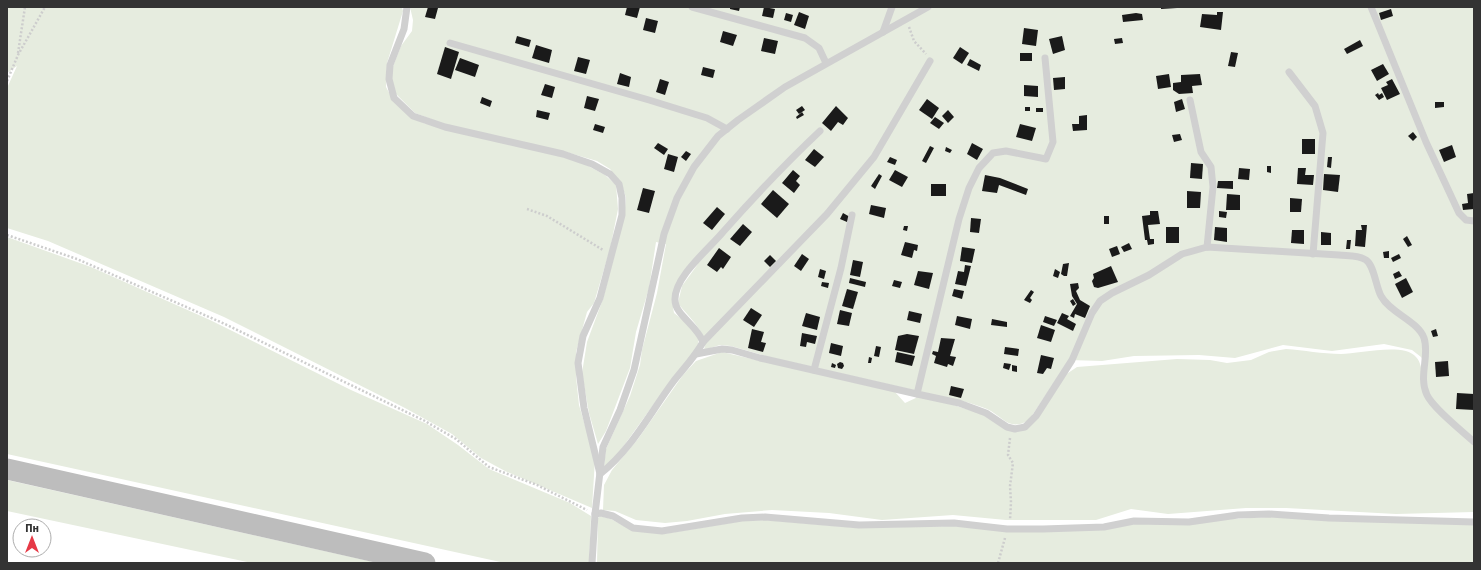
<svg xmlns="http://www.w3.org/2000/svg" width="1481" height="570" font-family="'Fira Sans',sans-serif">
<rect width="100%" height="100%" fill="#fff"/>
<g fill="#e6ecdf">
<polygon points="7,7 402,7 403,11 387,63 386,87 394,102 423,123 579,161 605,175 616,185 618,209 610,249 594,303 587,312 576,352 576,377 579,405 595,459 592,508 505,471 481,458 452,434 405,408 224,317 48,241 7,228 7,88 17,66 7,73"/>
<path d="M410,7h1064v433l-37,-35 -9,-12 -2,-28 -5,-8 -9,-7 -28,-6 -52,7 -49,-6 -48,13 -36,-3 -65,1 -32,5 -33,-1 -40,60c-20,12 -25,-3 -42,-11 -7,-3 -14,-5 -21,-7l-197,-45 -38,-11 -11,-1 -16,5c5,-17 -17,-34 -26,-47l4,-17 16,-22c-19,15 -29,24 -24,49l13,10 12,15 -2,11 -23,27 -59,82 -11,9 2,-18 24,-53 10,-31 2,-15 15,-57 9,-49 -10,-2 -7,46 -13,44 -6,36 -24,63 -8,13 -9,-31 -7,-40 5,-31 16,-43 21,-82 2,-19 -4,-13 -12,-16 -13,-8 -31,-9 -122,-28 -29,-11 -19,-19 -6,-20 11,-28 11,-15 1,-11z"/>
<polygon points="7,237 91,267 210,320 351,390 427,424 458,445 489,469 570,503 591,516 589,563 505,563 7,454"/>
<path d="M1286,349c18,1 36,5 55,5 17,0 63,-12 75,3 10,11 2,27 9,40 6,11 38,37 49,47v68l-78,2 -110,-6h-40l-78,6 -37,-5 -35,11h-90l-53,-5 -71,5 -53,-7 -57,-3 -47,4 -38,7 -22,2 -29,-3 -21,-9 -12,-1 1,-25 8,-15 26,-31 45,-64 13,-14 26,-9 173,40 10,11 13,-6 29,6 35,11 20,13 25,1 38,-53 12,-8 100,-8 33,1 17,3 24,-3 18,-8z"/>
<polygon points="7,480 378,563 252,563 7,511"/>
<polygon points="600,516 611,519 631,530 663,534 742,521 765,520 859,528 954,526 1006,531 1269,517 1474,525 1474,563 597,563 598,518"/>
</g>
<g fill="#1a1a1a">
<polygon points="428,7 438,8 435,19 425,17"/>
<polygon points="627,7 640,7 637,18 625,15"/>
<polygon points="730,7 740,7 739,11 730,9"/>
<polygon points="764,7 775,9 773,18 762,16"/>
<polygon points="1161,7 1177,7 1177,8 1161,9"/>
<polygon points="1391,9 1393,16 1381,20 1379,13"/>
<polygon points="799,12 809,16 805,29 794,25"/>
<polygon points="1217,12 1223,12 1221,30 1200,27 1202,14 1217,15"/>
<polygon points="786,13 793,15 791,22 784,20"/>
<polygon points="1136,13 1142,14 1143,20 1123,22 1122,15"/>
<polygon points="646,18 658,21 655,33 643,30"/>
<polygon points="1024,28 1038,30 1036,46 1022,44"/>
<polygon points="723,31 737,35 733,46 720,42"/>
<polygon points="517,36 531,40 529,47 515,43"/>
<polygon points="1062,36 1065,50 1053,54 1049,39"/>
<polygon points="764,38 778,41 775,54 761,51"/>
<polygon points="1122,38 1123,43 1115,44 1114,39"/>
<polygon points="1360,40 1363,46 1347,54 1344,49"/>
<polygon points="536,45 552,50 549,63 532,58"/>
<polygon points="445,47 459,52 451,79 437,74"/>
<polygon points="960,47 969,53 962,64 953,58"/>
<polygon points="1231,52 1238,53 1235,67 1228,66"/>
<rect x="1020" y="53" width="12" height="8"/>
<polygon points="578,57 590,60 586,74 574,71"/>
<polygon points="460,58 479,65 475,77 455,70"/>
<polygon points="970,59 981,65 979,71 967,65"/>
<polygon points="1383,64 1389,74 1377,81 1371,70"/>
<polygon points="703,67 715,70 713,78 701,75"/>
<polygon points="620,73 631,77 629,87 617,84"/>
<polygon points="1169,74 1171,87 1158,89 1156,76"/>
<polygon points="1200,74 1202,85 1192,86 1193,93 1179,94 1173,90 1173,83 1181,82 1181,75"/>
<polygon points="1065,77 1065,89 1054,90 1053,78"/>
<polygon points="660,79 669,82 665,95 656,92"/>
<polygon points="1392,79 1400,94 1387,100 1381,88 1388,85 1386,82"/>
<polygon points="545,84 555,87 552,98 541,95"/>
<polygon points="1024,85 1038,86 1038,97 1024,96"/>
<polygon points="1378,93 1379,95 1382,93 1384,97 1379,100 1375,95"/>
<polygon points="587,96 599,99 595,111 584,108"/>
<polygon points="482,97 492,101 490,107 480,103"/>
<polygon points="927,99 939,108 932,119 919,110"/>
<polygon points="1182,99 1185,109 1176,112 1174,102"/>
<polygon points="1435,102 1444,102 1444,107 1435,108"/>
<polygon points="802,106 805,110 799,114 796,110"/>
<polygon points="836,106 848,118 843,125 838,122 831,131 822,123"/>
<rect x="1025" y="107" width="5" height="4"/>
<rect x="1036" y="108" width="7" height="4"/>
<polygon points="537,110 550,113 548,120 536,117"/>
<polygon points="948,110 954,117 948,123 942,116"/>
<polygon points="802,112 804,115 797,119 796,117"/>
<polygon points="1087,115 1087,130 1073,131 1072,124 1079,124 1079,116"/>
<polygon points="935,117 944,123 939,129 930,123"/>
<polygon points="595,124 605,127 603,133 593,130"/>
<polygon points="1020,124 1036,128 1032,141 1016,137"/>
<polygon points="1413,132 1417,137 1413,141 1408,136"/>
<polygon points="1180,134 1182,140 1174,142 1172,135"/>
<rect x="1302" y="139" width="13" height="15"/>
<polygon points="658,143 668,149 664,155 654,148"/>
<polygon points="972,143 983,149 977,160 967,154"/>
<polygon points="1452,145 1456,157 1444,162 1439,150"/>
<polygon points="930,146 934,148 926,163 922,161"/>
<polygon points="946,147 952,150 950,153 945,151"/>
<polygon points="814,149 824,157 815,167 805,160"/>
<polygon points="686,151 691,154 686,161 681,157"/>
<polygon points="668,154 678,157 674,172 664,169"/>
<polygon points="890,157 897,160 895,165 887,162"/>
<polygon points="1328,157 1332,157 1331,168 1327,167"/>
<polygon points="1191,163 1203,164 1202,179 1190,178"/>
<polygon points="1267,166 1271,166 1271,173 1267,172"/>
<polygon points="1239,168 1250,169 1249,180 1238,179"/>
<polygon points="1298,168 1306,168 1305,175 1314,175 1313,185 1297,184"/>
<polygon points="793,170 800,176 796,181 800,185 794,193 782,183"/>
<polygon points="895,170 908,177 902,187 889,180"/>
<polygon points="879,174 882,176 875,189 871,186"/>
<polygon points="1324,174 1340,175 1338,192 1323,190"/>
<polygon points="985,175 1000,178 1028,189 1026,195 999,185 997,193 982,191"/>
<polygon points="1218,181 1233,181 1233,189 1217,188"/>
<rect x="931" y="184" width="15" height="12"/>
<polygon points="643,188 655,191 649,213 637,210"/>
<polygon points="773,190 789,204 777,218 761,204"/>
<polygon points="1187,191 1201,192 1200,208 1187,208"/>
<polygon points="1474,193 1474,209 1463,210 1462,204 1468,203 1467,194"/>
<polygon points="1227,194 1240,195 1240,210 1226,210"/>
<polygon points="1290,198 1302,199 1301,212 1290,212"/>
<polygon points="871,205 886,208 884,218 869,214"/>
<polygon points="717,207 725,214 712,230 703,223"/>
<polygon points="1150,211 1158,211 1160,224 1148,225 1150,239 1154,239 1154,244 1148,245 1147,240 1145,240 1142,216 1150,215"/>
<polygon points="1219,211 1227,212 1226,218 1219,217"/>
<polygon points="843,213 850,217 847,222 840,219"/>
<rect x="1104" y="216" width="5" height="8"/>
<polygon points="971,218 981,219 979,233 970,232"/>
<polygon points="743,224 752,232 740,246 730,239"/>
<polygon points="1361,225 1367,225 1365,247 1355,246 1356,230 1362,230"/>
<polygon points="904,226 908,226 907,231 903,230"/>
<rect x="1166" y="227" width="13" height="16"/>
<polygon points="1215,227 1227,228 1227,242 1214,240"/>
<polygon points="1292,230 1304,230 1304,244 1291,243"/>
<polygon points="1321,232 1331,233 1331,245 1321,245"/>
<polygon points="1407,236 1412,245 1408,247 1403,239"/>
<polygon points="1347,240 1351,240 1350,249 1346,249"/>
<polygon points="905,242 918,245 917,251 914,250 912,258 901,255"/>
<polygon points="1129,243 1132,249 1124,252 1121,247"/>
<polygon points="1117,246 1120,254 1112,257 1109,249"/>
<polygon points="962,247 975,249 972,263 960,261"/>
<polygon points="719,248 731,257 723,269 721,267 717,272 707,265"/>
<polygon points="1389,251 1389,258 1384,258 1383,252"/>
<polygon points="802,254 809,259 801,271 794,266"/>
<polygon points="1399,254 1401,258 1393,262 1391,258"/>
<polygon points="770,255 776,261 770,267 764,261"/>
<polygon points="853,260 863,262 860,277 850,275"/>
<polygon points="1069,263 1067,276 1064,276 1061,274 1063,264"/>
<polygon points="965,265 971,266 966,286 955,284 958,271 964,272"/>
<polygon points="1111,266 1118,282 1098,288 1094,287 1092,281 1094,278 1093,274"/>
<polygon points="820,269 826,271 824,279 818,277"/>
<polygon points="1055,269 1060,272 1058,278 1053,276"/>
<polygon points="918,271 933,273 929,289 914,285"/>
<polygon points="1399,271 1402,276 1395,279 1393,274"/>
<polygon points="850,278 866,282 865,287 849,283"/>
<polygon points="1406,278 1413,292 1402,298 1395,284"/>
<polygon points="894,280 902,282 900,288 892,286"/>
<polygon points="822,282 829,283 828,288 821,286"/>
<polygon points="1078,283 1079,288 1076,291 1080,300 1090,306 1085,318 1075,314 1074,318 1070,316 1077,304 1072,296 1070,284"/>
<polygon points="847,289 858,292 853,309 842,306"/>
<polygon points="954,289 964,291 962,299 952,296"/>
<polygon points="1031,290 1034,292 1030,298 1032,300 1030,303 1024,300"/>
<polygon points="1073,299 1076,304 1073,306 1070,301"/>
<polygon points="751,308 762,315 754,327 743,320"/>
<polygon points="840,310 852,313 849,326 837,324"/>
<polygon points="909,311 922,314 920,323 907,320"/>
<polygon points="806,313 820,317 817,330 802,326"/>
<polygon points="1062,313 1069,316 1067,319 1076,324 1073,331 1057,323"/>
<polygon points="957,316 972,319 970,329 955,325"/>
<polygon points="1045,316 1057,320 1054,326 1043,322"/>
<polygon points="992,319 1007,322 1007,327 991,325"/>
<polygon points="1041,325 1055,330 1051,342 1037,338"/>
<polygon points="752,329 764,332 761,342 766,343 763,352 748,348"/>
<polygon points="1436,329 1438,336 1433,337 1431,331"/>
<polygon points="802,333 817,336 815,344 807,342 806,347 800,346"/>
<polygon points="907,334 919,336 914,354 895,350 898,336"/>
<polygon points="941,338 955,339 950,356 956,357 953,366 948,364 947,367 934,363 936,356 932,354 933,351 938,352"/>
<polygon points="831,343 843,346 841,356 829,353"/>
<polygon points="876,346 881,347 879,357 874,356"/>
<polygon points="1005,347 1019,349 1018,356 1004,354"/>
<polygon points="897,352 915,356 912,366 895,362"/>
<polygon points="1041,355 1054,358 1051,369 1047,368 1043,374 1037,373"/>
<polygon points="869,357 872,358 871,363 868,363"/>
<polygon points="1448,361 1449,376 1436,377 1435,362"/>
<polygon points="840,362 843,363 844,366 842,369 838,368 837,364"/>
<polygon points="832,363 836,365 835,368 831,367"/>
<polygon points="1004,363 1011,364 1009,370 1003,368"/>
<polygon points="1012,365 1017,366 1017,372 1012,371"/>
<polygon points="951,386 964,389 961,398 949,395"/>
<polygon points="1457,393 1474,394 1474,410 1456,409"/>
</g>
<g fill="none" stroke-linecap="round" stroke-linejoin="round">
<g stroke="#cdcdcd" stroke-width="2.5" stroke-dasharray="2 2" stroke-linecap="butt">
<polyline points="909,27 914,41 926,54"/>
<polyline points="18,53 25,7"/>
<polyline points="7,81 18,55 45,7"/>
<polyline points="527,209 547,216 603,250"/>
<polyline points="7,235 77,259 225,324 425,421 456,439 489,467 537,485 587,510"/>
<polyline points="1010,438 1008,455 1013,463 1010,486 1011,502 1010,520"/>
<polyline points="998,563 1005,538"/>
</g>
<g stroke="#d0d0d0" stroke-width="7">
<path d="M407,7l-3,22 -14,36 -1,14 5,19 19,18 32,11 118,27 29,10 18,10 9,10 3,14v17l-22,83 -17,38 -5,27 6,45 16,66c31,-24 50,-61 73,-92 10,-13 22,-25 30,-40l124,-128 47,-57 56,-96"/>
<polyline points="692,7 805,38 819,48 826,63"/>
<polyline points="1371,7 1426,142 1459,213 1466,220 1474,221"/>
<polyline points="883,32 892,7"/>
<polyline points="450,43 649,100 707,118 727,129"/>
<polyline points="1289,72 1315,106 1323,133 1313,254"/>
<polyline points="1190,100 1201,152 1211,167 1213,187 1207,247"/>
<path d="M703,342c-6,-17 -28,-27 -28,-42 -1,-23 34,-51 48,-68 31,-35 63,-69 97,-101"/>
<polyline points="696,354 722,349 732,350 760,358 917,394 959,219 969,188 979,168 993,153 1006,151 1046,159 1053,142 1045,58"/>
<polyline points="814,370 841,268 852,215"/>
<path d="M917,394l42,9 27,10 21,14 8,2 10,-2 11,-11 36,-56 20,-47 8,-12 12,-8 37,-18 33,-21 25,-7 132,8c8,1 20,0 27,5 8,5 10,27 15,36 9,17 37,25 43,42 6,18 -6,38 3,57 6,13 35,36 47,47"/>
<polyline points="595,514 601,513 613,516 633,528 662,531 742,518 765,517 859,525 954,523 1007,529 1043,529 1104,527 1134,521 1189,522 1238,515 1269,514 1329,518 1474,522"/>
<polyline points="592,563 595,514 603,447 620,410 634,370 664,234 677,198 694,167 718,136 738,120 785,87 928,7"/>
</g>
<polyline stroke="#bdbdbd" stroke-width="21" points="7,469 425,563"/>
</g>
<rect width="1481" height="570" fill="none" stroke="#333333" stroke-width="16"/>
<g transform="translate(32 538)"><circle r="19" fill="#ffffff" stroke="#adadad"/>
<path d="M0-3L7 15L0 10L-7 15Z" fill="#e63946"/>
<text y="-6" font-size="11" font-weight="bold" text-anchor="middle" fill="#333333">Пн</text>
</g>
</svg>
